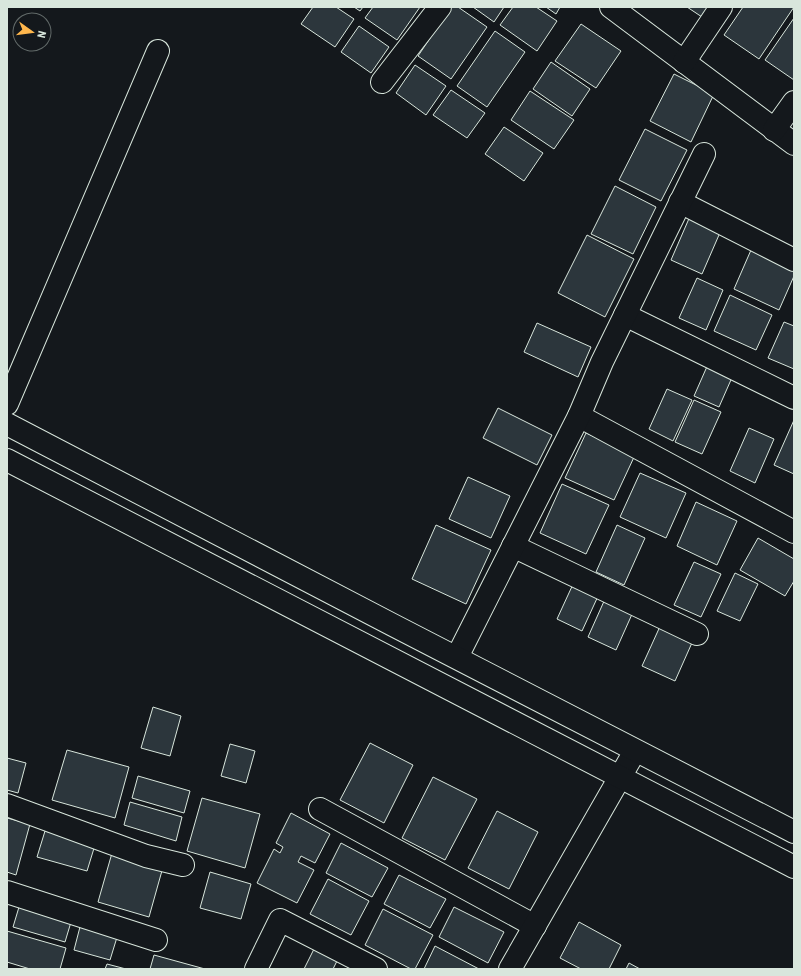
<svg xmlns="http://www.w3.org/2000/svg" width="801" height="976" font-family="'Roboto Condensed',sans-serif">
<rect width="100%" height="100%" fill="#14181c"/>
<g fill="#2c363c" stroke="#d8e6dc">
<polygon points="313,7 336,7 354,19 335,47 301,24"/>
<polygon points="354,7 363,7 360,11"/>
<polygon points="373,7 420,7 397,40 365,18"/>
<polygon points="451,7 458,7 487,27 451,79 418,56"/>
<polygon points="473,7 504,7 494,22"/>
<polygon points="513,7 536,7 557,21 537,51 500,25"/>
<polygon points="546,7 560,7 556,14"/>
<polygon points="687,7 713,7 705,19"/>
<polygon points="743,7 794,7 759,59 724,35"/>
<polygon points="794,18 794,80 765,60"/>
<polygon points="581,24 621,51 596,88 555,61"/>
<polygon points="359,26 389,47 371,73 341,52"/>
<polygon points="495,31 525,52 487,107 457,86"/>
<polygon points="551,62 590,89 572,116 533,89"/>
<polygon points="415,65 446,86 426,115 396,93"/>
<polygon points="674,74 714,94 691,142 650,121"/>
<polygon points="451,90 485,113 467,138 433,115"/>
<polygon points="530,91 574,120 554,149 511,120"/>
<polygon points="504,127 543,153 524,181 485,154"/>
<polygon points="645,129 687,150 661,201 619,180"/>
<polygon points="615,186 656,207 633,254 591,234"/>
<polygon points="691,214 722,228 702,274 671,260"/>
<polygon points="587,235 634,259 605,317 558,293"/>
<polygon points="751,250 794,270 794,276 779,310 734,289"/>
<polygon points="697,278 723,290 706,330 679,318"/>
<polygon points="730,295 772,315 756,350 714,331"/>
<polygon points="784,322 794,326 794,369 768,358"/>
<polygon points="537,323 591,347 578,377 524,352"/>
<polygon points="709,362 734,373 719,407 694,396"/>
<polygon points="667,389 692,400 673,441 649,429"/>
<polygon points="694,400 721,412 702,454 675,442"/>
<polygon points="498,408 552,435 537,465 483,438"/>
<polygon points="794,420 794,474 774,465"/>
<polygon points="749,428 774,439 755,483 730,471"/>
<polygon points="586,433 635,455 614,500 565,478"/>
<polygon points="640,473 686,493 666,538 620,517"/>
<polygon points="468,477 510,496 491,538 449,519"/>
<polygon points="562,484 609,505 586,554 540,533"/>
<polygon points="696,502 737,521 717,565 677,546"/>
<polygon points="436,525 491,550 466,604 412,579"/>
<polygon points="617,525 645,538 624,585 596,572"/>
<polygon points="758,538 794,559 794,581 785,596 740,570"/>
<polygon points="694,562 721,574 701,617 674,605"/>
<polygon points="735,573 758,584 740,621 717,611"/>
<polygon points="574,582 599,594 582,631 557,619"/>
<polygon points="605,599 633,612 616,650 588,637"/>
<polygon points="662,622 695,636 675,681 642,666"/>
<polygon points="153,707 181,716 170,756 141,748"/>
<polygon points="370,743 413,765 384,823 340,800"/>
<polygon points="230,744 255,751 246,783 221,776"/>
<polygon points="67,750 129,767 115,818 52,800"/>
<polygon points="7,758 26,763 18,793 7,790"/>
<polygon points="138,776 190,791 184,813 132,798"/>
<polygon points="433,777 477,799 445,860 402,838"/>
<polygon points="202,798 260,814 245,868 187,851"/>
<polygon points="130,802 182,817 176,841 124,825"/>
<polygon points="497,811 538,832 509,889 468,868"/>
<polygon points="291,813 330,834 315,863 301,856 298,862 314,870 297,903 257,883 274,849 280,853 283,847 276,843"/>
<polygon points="7,818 30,824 16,875 7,872"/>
<polygon points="45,831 95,845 87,871 37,857"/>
<polygon points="341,843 388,868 372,897 326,873"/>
<polygon points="112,853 163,867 149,917 98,902"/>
<polygon points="210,872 251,884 241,919 200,908"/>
<polygon points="399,875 446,899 430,928 384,904"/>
<polygon points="328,879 369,901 351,935 310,914"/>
<polygon points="19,907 71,922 65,942 13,927"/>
<polygon points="454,907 504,932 488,963 439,937"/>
<polygon points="383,909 433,935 415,969 411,969 365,945"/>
<polygon points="579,922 621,945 609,969 581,969 560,958"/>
<polygon points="81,923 118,934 110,960 74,950"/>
<polygon points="7,931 66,948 60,969 30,969 7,962"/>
<polygon points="316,945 339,957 333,969 304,969"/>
<polygon points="435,946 479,969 424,969"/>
<polygon points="154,955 205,969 150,969"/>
<polygon points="629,963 640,969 626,969"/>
<polygon points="107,964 126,969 105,969"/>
</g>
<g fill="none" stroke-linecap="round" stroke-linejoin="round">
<defs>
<g id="minor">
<polyline points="611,7 794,144"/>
<polyline points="684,62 721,7"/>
<polyline points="382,82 440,7"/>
<polyline points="774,130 794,102"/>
<polyline points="680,202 794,260"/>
<polyline points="625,315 794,398"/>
<polyline points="7,404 158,51"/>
<polyline points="579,416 794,532"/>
<polyline points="513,546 697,634"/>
<polyline points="457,657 579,416 602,362 704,154"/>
<polyline points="7,805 146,856 183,865"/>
<polyline points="320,809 535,926"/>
<polyline points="7,892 156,940"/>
<polyline points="256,969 280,920 376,969"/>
<polyline points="510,969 635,751"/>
</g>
<g id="tertiary">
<path d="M7,424c262,136 524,274 787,408"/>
<polyline points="7,460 794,867"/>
</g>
</defs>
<use href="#minor" stroke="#d8e6dc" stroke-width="24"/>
<use href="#tertiary" stroke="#d8e6dc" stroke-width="24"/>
<use href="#minor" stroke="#14181c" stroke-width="22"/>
<use href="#tertiary" stroke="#14181c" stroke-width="22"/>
</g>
<rect width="801" height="976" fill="none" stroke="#d8e6dc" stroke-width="16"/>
<g transform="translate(32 32) rotate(104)"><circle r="19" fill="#14181c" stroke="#626a69"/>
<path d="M0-3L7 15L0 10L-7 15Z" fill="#ffb74d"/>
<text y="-6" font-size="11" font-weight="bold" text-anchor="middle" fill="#d8e6dc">N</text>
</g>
</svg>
